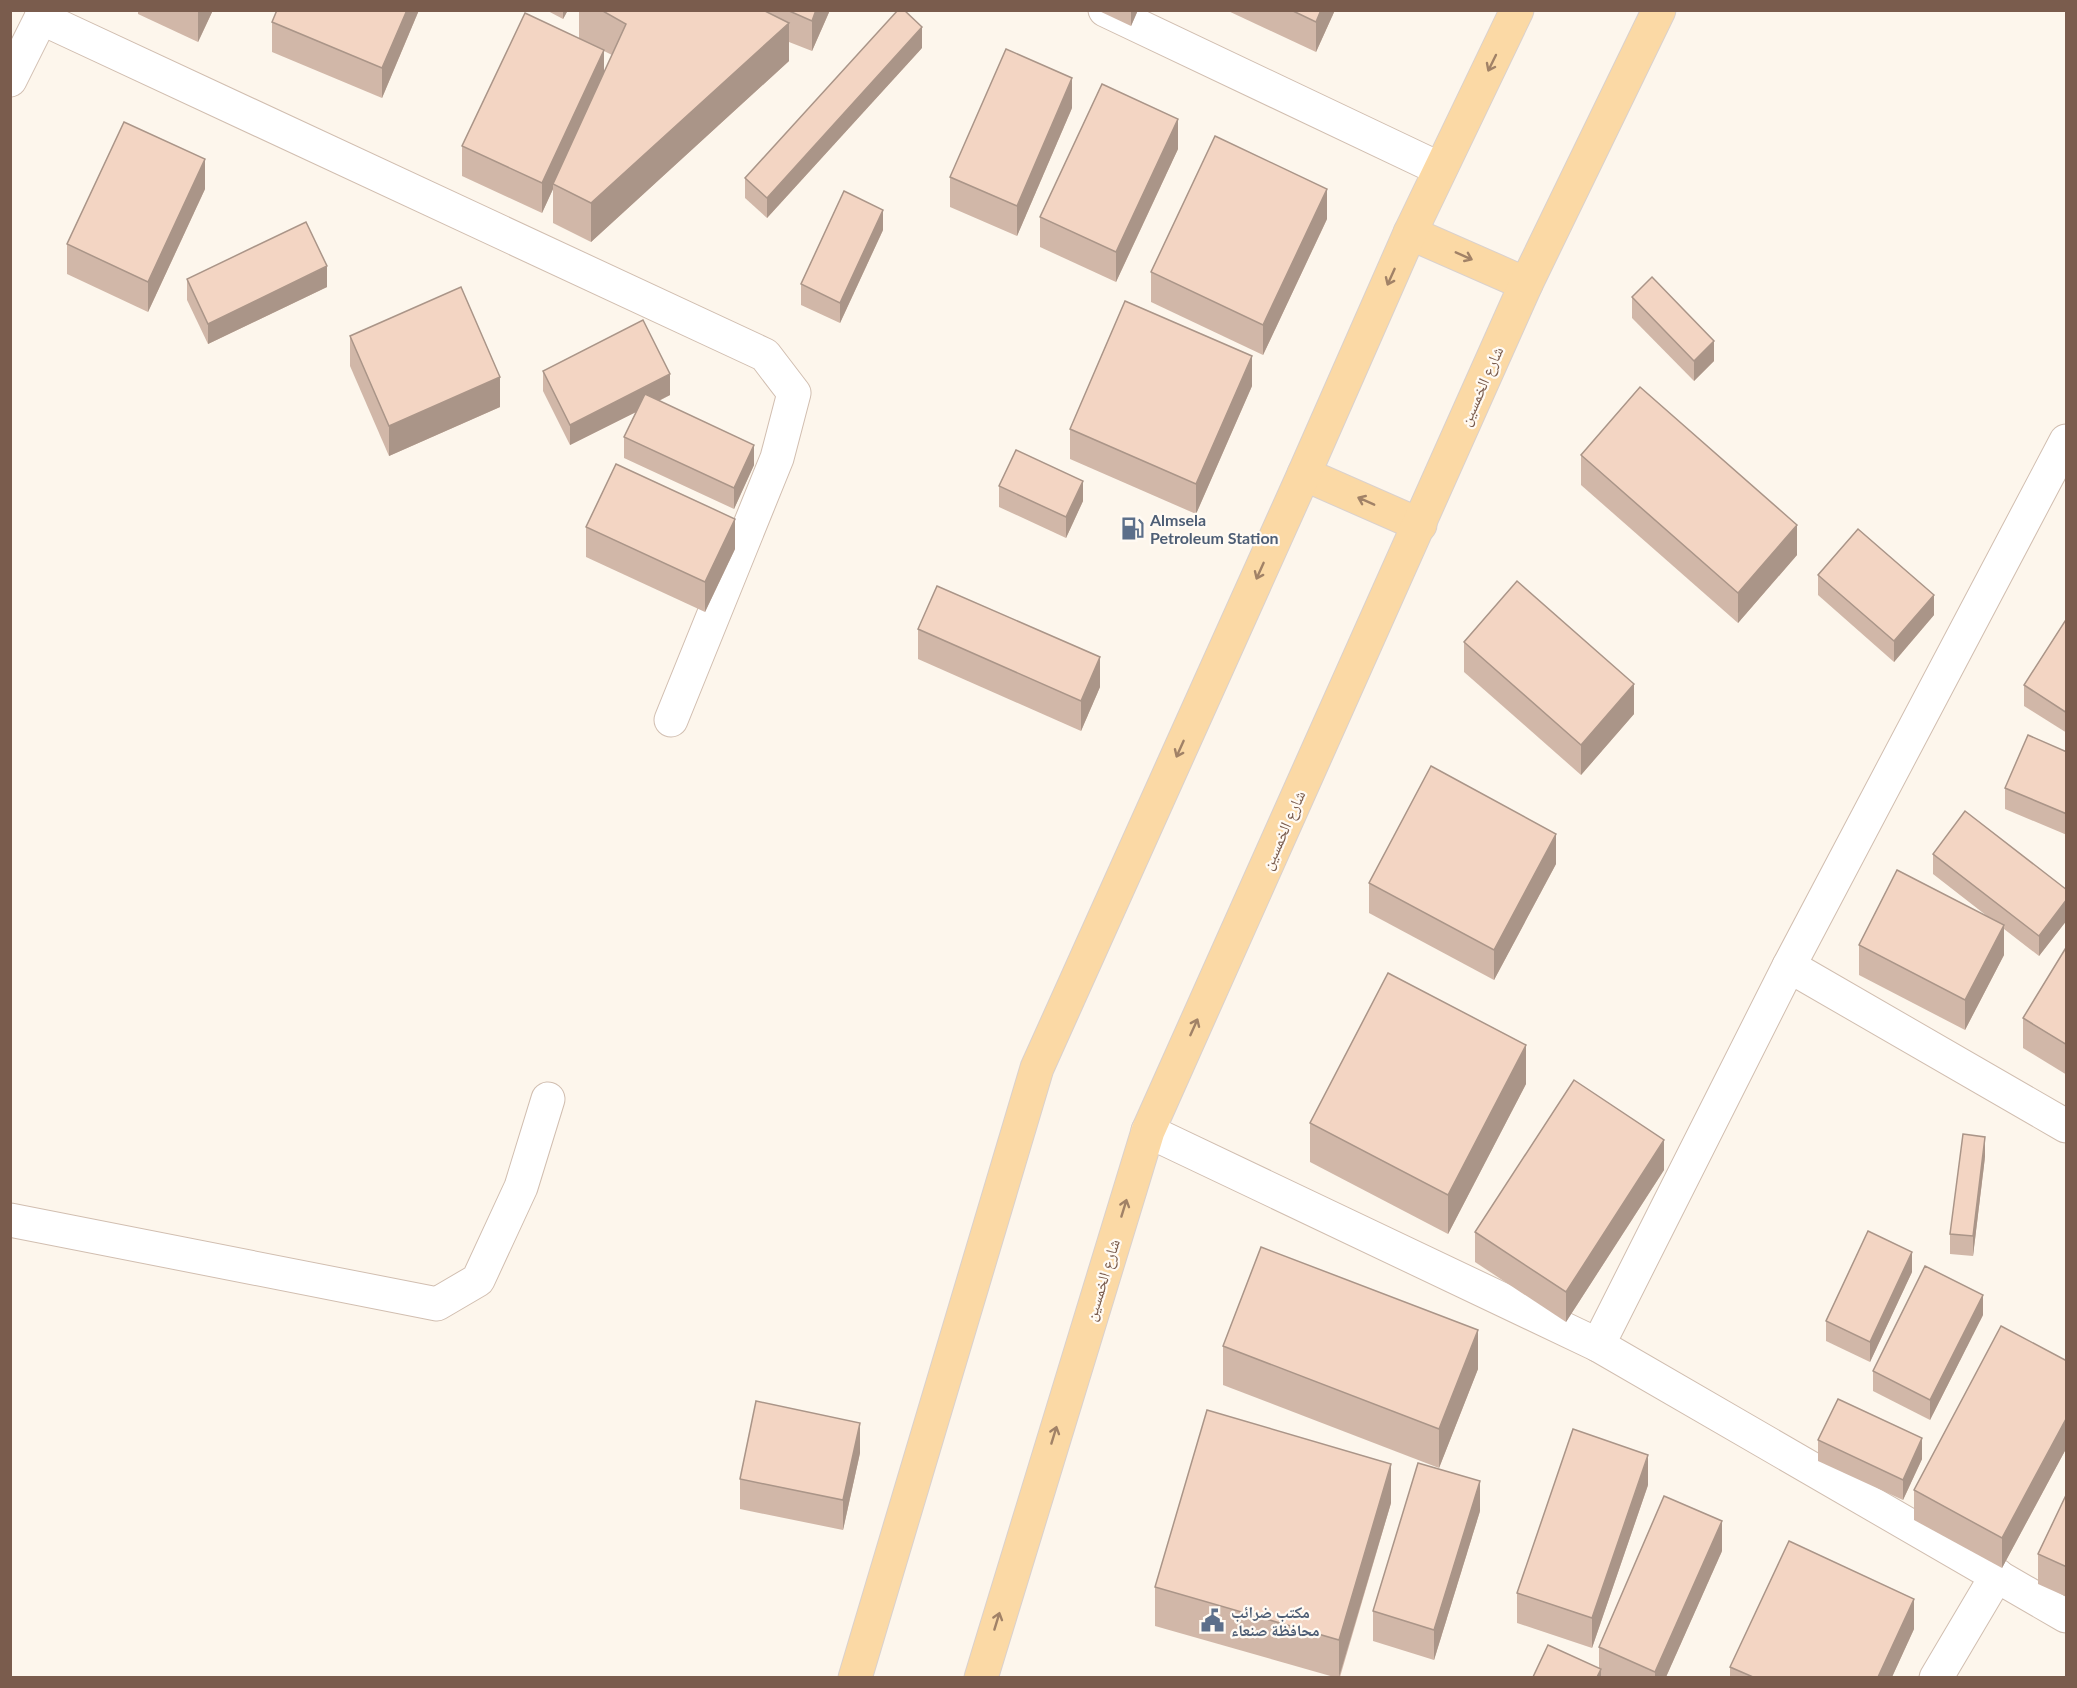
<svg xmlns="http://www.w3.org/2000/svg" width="2077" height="1688" font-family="Lato,'Noto Naskh Arabic',sans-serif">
<rect width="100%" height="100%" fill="#fdf6ec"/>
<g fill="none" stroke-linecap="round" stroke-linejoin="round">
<defs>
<g id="minor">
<polyline points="1105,10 1440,169"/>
<polyline points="41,18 765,355 794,393 777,458 671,720"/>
<polyline points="10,80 45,10"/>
<polyline points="1789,966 2066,1126"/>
<polyline points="1148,1131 1598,1345 2066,1616"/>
<polyline points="10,1220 437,1304 478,1280 521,1187 548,1099"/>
<polyline points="1598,1345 1789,966 2066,441"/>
<polyline points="1936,1678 1997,1575"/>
</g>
<g id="primary">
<polyline points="1410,233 1526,284"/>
<polyline points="1304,474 1420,525"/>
<polyline points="855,1678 1037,1068 1304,474 1410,233 1517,10"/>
<polyline points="981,1678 1148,1131 1526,284 1659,10"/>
</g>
</defs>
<use href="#minor" stroke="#d1beb0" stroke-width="35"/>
<use href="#primary" stroke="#dad1cd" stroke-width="35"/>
<use href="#minor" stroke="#fff" stroke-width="33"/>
<use href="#primary" stroke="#fbd9a5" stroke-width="33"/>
</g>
<g fill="#d1b7a8" fill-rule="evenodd">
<polygon points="138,10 213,10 198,42 138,14"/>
<polygon points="277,10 419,10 382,98 272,52 272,22"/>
<polygon points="546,10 568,10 563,19"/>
<path d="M579,10h251l-18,41 -23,-9v19l-198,181 -38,-19v-34l-11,24 -80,-37v-30l117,-108zM604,51l8,4 -8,17z"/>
<polygon points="1097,10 1138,10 1131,26"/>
<polygon points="1226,10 1335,10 1316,52"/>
<polygon points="922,48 767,218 745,198 745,178"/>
<polygon points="1072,108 1017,236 950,207 950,177"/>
<polygon points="1178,149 1116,282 1040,247 1040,217"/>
<polygon points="205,189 148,312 67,274 67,244"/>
<polygon points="1327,219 1263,355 1151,302 1151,272"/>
<polygon points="883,230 840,323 801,305 801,284"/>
<polygon points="187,279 327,287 208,344 187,300"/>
<polygon points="1632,297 1714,361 1694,381 1632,318"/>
<polygon points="350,336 500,407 389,456 350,366"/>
<polygon points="543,371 670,395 659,401 754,465 734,509 624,458 624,437 636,412 570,445 543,391"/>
<polygon points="1252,386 1196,514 1070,459 1070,429"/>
<polygon points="1581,455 1797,555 1738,623 1581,485"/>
<polygon points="999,486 1083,501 1066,538 999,507"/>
<polygon points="586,527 735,549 705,612 586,557"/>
<polygon points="1818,575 1934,615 1894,662 1818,595"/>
<polygon points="2067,618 2067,733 2024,706 2024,685"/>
<polygon points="918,629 1100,687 1081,731 918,659"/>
<polygon points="1464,642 1634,714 1581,775 1464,672"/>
<polygon points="2067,752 2067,835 2005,809 2005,788"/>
<polygon points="1933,854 2067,890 2067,920 2039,956 2004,929 2004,955 1965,1030 1859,975 1859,945 1987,916 1933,874"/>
<polygon points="1556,864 1494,980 1369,913 1369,883"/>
<polygon points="2067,946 2067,1075 2023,1048 2023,1018"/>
<polygon points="1526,1084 1448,1234 1310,1162 1310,1123"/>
<polygon points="1985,1157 1973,1256 1950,1254 1950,1234"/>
<polygon points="1664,1170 1566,1322 1475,1262 1475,1232"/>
<polygon points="1912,1272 1870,1362 1826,1341 1826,1321"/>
<polygon points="1983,1315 1930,1420 1873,1391 1873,1371"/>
<polygon points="1223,1346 1478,1369 1439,1468 1223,1385"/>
<polygon points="2067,1361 2067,1447 2002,1568 1914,1520 1914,1490"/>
<polygon points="1818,1440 1922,1459 1903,1500 1818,1461"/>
<polygon points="860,1453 843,1530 740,1509 740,1479"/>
<polygon points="1648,1485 1592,1648 1517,1623 1517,1593"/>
<polygon points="2067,1493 2067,1597 2038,1584 2038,1554"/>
<polygon points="1391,1503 1340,1677 1334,1677 1155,1626 1155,1587"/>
<polygon points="1480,1511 1434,1660 1373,1641 1373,1611"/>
<polygon points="1722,1551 1666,1677 1533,1677 1599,1668 1599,1647"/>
<polygon points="1914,1629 1892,1677 1730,1677 1730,1667"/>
</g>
<g fill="#aa9588">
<polygon points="199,10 213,10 198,42 198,12"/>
<polygon points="407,10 419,10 382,98 382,68"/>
<polygon points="563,10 568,10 563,19"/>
<polygon points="816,10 830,10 812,51 812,21"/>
<polygon points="1131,10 1138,10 1131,26"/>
<polygon points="1321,10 1335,10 1316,52 1316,22"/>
<polygon points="789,23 789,61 591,242 591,203"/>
<polygon points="922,27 922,48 767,218 767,198"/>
<polygon points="604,50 604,80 553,184 553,189 542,213 542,183"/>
<polygon points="1072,78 1072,108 1017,236 1017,206"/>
<polygon points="1178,119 1178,149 1116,282 1116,252"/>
<polygon points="205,159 205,189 148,312 148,282"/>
<polygon points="1327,189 1327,219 1263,355 1263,325"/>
<polygon points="883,210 883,230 840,323 840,303"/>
<polygon points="327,266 327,287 208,344 208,324"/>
<polygon points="1714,341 1714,361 1694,381 1694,361"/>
<polygon points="1252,356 1252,386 1196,514 1196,484"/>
<polygon points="670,374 670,395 570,445 570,425"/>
<polygon points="500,377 500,407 389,456 389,426"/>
<polygon points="754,445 754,465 734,509 734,488"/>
<polygon points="1083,481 1083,501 1066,538 1066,517"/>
<polygon points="735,519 735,549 705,612 705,582"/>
<polygon points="1797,525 1797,555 1738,623 1738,593"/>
<polygon points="1934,595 1934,615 1894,662 1894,641"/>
<polygon points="1100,657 1100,687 1081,731 1081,701"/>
<polygon points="1634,684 1634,714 1581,775 1581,745"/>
<polygon points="1556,834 1556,864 1494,980 1494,950"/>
<polygon points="2067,899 2067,920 2039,956 2039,936"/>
<polygon points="2004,925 2004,955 1965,1030 1965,1000"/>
<polygon points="1526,1045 1526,1084 1448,1234 1448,1195"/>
<polygon points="1985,1137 1985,1157 1973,1256 1973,1236"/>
<polygon points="1664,1140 1664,1170 1566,1322 1566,1292"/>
<polygon points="1912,1252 1912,1272 1870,1362 1870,1342"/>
<polygon points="1983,1295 1983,1315 1930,1420 1930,1400"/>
<polygon points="1478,1330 1478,1369 1439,1468 1439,1429"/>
<polygon points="2067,1417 2067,1447 2002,1568 2002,1538"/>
<polygon points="860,1423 860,1453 843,1530 843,1500"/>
<polygon points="1922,1438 1922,1459 1903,1500 1903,1480"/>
<polygon points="1648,1455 1648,1485 1592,1648 1592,1618"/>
<polygon points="1391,1464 1391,1503 1339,1677 1339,1640"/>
<polygon points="1480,1481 1480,1511 1434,1660 1434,1630"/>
<polygon points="1722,1521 1722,1551 1666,1677 1655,1677 1655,1672"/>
<polygon points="1914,1599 1914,1629 1892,1677 1878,1677"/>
<polygon points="1601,1669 1601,1677 1597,1677"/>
</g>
<g fill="#f3d5c3" stroke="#aa9588" stroke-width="1.5">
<polygon points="277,10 407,10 382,68 272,22"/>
<polygon points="601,10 763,10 789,23 591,203 553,184 626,24"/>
<polygon points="787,10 816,10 812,21"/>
<polygon points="898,10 904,10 922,27 767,198 745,178"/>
<polygon points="1291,10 1321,10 1316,22"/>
<polygon points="525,13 604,50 542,183 462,146"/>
<polygon points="1006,49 1072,78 1017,206 950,177"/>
<polygon points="1102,84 1178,119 1116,252 1040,217"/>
<polygon points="124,122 205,159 148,282 67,244"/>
<polygon points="1215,136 1327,189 1263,325 1151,272"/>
<polygon points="844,191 883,210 840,303 801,284"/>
<polygon points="306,222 327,266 208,324 187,279"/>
<polygon points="1652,277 1714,341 1694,361 1632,297"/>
<polygon points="461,287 500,377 389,426 350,336"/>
<polygon points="1125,301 1252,356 1196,484 1070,429"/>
<polygon points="643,320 670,374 570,425 543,371"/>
<polygon points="1640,387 1797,525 1738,593 1581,455"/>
<polygon points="645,394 754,445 734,488 624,437"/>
<polygon points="1016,450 1083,481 1066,517 999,486"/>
<polygon points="616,464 735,519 705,582 586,527"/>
<polygon points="1858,529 1934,595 1894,641 1818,575"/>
<polygon points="1517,581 1634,684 1581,745 1464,642"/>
<polygon points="937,586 1100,657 1081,701 918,629"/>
<polygon points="2067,618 2067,713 2024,685"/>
<polygon points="2028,735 2067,752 2067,814 2005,788"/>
<polygon points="1431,766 1556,834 1494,950 1369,883"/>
<polygon points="1965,811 2067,890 2067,899 2039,936 1933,854"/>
<polygon points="1897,870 2004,925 1965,1000 1859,945"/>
<polygon points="2067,946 2067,1045 2023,1018"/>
<polygon points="1388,973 1526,1045 1448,1195 1310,1123"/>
<polygon points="1574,1080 1664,1140 1566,1292 1475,1232"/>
<polygon points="1963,1134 1985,1137 1973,1236 1950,1234"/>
<polygon points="1868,1231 1912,1252 1870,1342 1826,1321"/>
<polygon points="1261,1247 1478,1330 1439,1429 1223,1346"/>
<polygon points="1925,1266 1983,1295 1930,1400 1873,1371"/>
<polygon points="2001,1326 2067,1361 2067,1417 2002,1538 1914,1490"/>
<polygon points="1838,1399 1922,1438 1903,1480 1818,1440"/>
<polygon points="756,1401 860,1423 843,1500 740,1479"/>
<polygon points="1207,1410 1391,1464 1339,1640 1155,1587"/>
<polygon points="1573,1429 1648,1455 1592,1618 1517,1593"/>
<polygon points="1418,1463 1480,1481 1434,1630 1373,1611"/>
<polygon points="2067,1493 2067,1567 2038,1554"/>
<polygon points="1664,1496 1722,1521 1655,1672 1599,1647"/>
<polygon points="1789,1541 1914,1599 1878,1677 1753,1677 1730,1667"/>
<polygon points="1548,1645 1601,1669 1597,1677 1533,1677"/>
</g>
<defs><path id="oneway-shaft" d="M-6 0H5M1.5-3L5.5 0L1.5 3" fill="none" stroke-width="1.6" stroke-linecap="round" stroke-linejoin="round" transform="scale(1.5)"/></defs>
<g stroke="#a18267">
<use href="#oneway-shaft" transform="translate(1492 63) rotate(116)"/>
<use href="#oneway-shaft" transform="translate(1464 256) rotate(24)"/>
<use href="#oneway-shaft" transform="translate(1391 277) rotate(114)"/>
<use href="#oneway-shaft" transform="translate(1366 501) rotate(-156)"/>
<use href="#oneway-shaft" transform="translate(1260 571) rotate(114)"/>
<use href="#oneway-shaft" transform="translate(1180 749) rotate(114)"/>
<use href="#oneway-shaft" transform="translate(1194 1027) rotate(-66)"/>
<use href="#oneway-shaft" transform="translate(1124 1208) rotate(-73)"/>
<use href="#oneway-shaft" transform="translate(1054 1435) rotate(-73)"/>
<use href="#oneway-shaft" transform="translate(997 1621) rotate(-73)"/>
</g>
<defs>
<symbol id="fuel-bare" viewBox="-9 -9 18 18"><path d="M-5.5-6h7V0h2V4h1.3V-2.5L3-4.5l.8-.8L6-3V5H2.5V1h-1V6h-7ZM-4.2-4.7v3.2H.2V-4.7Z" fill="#5c6f8a" stroke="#fffaf3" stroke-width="2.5" paint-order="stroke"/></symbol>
<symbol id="civic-bare" viewBox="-9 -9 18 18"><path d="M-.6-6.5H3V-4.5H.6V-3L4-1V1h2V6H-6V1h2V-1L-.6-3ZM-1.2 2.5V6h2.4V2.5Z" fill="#5c6f8a" stroke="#fffaf3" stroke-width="2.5" paint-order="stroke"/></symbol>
</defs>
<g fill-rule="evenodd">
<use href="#fuel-bare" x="1116" y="512" width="33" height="33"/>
<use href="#civic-bare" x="1196" y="1604" width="33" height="33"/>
</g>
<g text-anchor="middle" stroke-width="4.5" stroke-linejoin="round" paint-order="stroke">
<g font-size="16" fill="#7a5c4d" stroke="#fffaf3">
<text transform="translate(1481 386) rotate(-66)" y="6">شارع الخمسين</text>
<text transform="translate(1283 830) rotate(-66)" y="6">شارع الخمسين</text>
<text transform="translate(1102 1280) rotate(-73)" y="6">شارع الخمسين</text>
</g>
<g font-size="16" font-weight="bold" fill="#4e5e75" stroke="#fffaf3" text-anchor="start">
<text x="1150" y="526">Almsela<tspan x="1150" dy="18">Petroleum Station</tspan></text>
<text x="1231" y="1618">مكتب ضرائب<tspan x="1231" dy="18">محافظة صنعاء</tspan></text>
</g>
</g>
<rect width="2077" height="1688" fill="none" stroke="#7a5c4d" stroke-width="24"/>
</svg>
